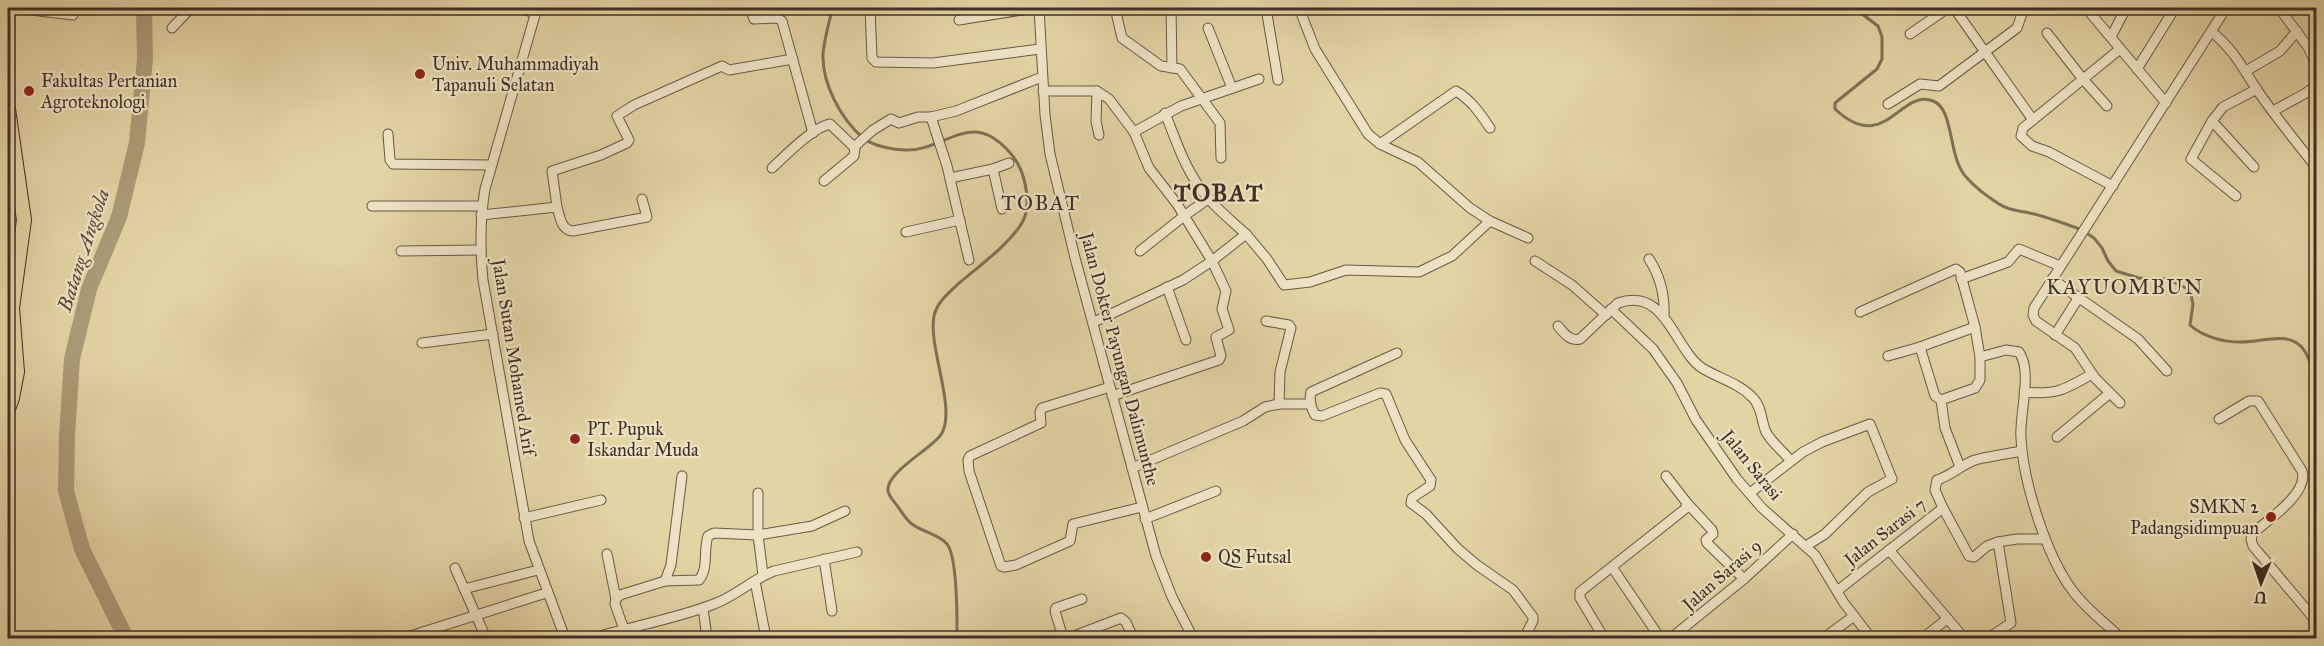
<svg xmlns="http://www.w3.org/2000/svg" width="2324" height="646" font-family="'IM FELL Great Primer',serif">
<rect width="100%" height="100%" fill="#e3d4a4"/>
<filter id="stains"><feTurbulence type="fractalNoise" baseFrequency=".00333" numOctaves="4"/><feColorMatrix values="0 0 0 0 .2 0 0 0 0 .09 0 0 0 0 .02 0 0 0 .5 -.17"/></filter>
<radialGradient id="worn" r=".72"><stop offset=".6" stop-color="#630" stop-opacity="0"/><stop offset="1" stop-color="#630" stop-opacity=".3"/></radialGradient>
<g fill="none" stroke-linecap="round" stroke-linejoin="round">
<g stroke="#807056" stroke-width="3">
<path d="M830,8l1,6c-3,13 -7,27 -8,40 -1,30 18,65 40,84 10,8 31,12 43,12 25,1 48,-19 70,-18 17,1 34,18 42,32 8,15 13,42 5,57 -11,21 -46,47 -65,63 -10,10 -21,18 -24,32 -6,31 22,91 8,117 -8,15 -57,39 -54,58 1,6 7,11 10,16 4,5 8,13 14,17 10,8 27,10 35,20 11,14 10,75 10,94"/>
<path d="M1854,8l24,18 4,11v22l-5,10 -42,34v6c50,47 65,-21 98,-8 22,8 14,57 34,77 8,9 21,19 32,26 10,7 24,7 35,10 16,4 32,10 48,16l12,8 8,10 6,13 8,10 23,7 28,1 23,11 3,14 -3,21c13,12 36,18 53,17 20,0 48,-12 61,8 6,9 9,21 12,31"/>
</g>
<polyline stroke="#ab9c78" stroke-width="16" points="126,638 82,549 66,491 67,436 72,359 89,289 119,217 137,143 145,59 144,8"/>
<defs>
<g id="minor">
<polyline points="14,8 73,15"/>
<polyline points="523,8 535,14"/>
<path d="M537,8l-52,181c-5,30 -5,60 -2,91l46,261 36,97"/>
<polyline points="750,8 754,19 777,18 782,21 813,133"/>
<polyline points="870,8 872,58 876,62 933,63 1040,49"/>
<polyline points="1039,8 1045,115 1050,154 1075,258 1156,556 1172,597 1193,638"/>
<polyline points="1115,8 1122,38 1161,66 1180,69 1220,123 1221,158"/>
<polyline points="1171,8 1172,68"/>
<polyline points="1266,8 1278,80"/>
<polyline points="1299,8 1315,49 1368,134 1380,144 1418,162 1470,208 1490,221 1528,238"/>
<polyline points="1954,8 2033,120"/>
<polyline points="2086,8 2166,103"/>
<polyline points="2279,8 2308,47 2316,64"/>
<polyline points="959,20 1034,8"/>
<polyline points="172,28 191,8"/>
<polyline points="1208,28 1232,88"/>
<path d="M2212,32c22,18 30,35 45,58 18,26 39,52 59,77"/>
<polyline points="2047,33 2082,78 2107,106"/>
<polyline points="1910,34 1948,8"/>
<polyline points="2111,37 2126,8"/>
<polyline points="2137,69 2175,8"/>
<polyline points="2246,71 2280,51 2297,31"/>
<polyline points="1043,91 1097,91 1109,99 1134,132 1149,168 1177,204 1212,261 1183,280 1094,322"/>
<polyline points="1097,91 1096,121 1099,135"/>
<polyline points="1888,104 1920,84 1939,86 2017,28 2024,8"/>
<polyline points="2273,111 2306,93 2316,85"/>
<polyline points="2212,121 2254,167"/>
<polyline points="1134,132 1181,106 1259,79"/>
<polyline points="388,134 390,160 393,164 491,165"/>
<path d="M1380,144l76,-53c15,9 24,22 34,37"/>
<polyline points="854,147 873,130 891,119 899,123 918,117 931,117"/>
<path d="M772,168c13,-12 41,-41 58,-44l25,24 -1,8 -30,25"/>
<polyline points="993,169 1002,209"/>
<polyline points="950,178 993,169 1009,163"/>
<polyline points="2113,186 2049,152 2032,146 2021,136 2023,128 2120,49"/>
<polyline points="2236,196 2191,159 2212,121 2223,107 2257,89"/>
<polyline points="372,206 482,206"/>
<polyline points="557,207 552,171 601,155 627,143 629,140 617,116 634,105 722,66 729,70 793,59"/>
<path d="M481,215l76,-8c3,10 4,23 16,24l74,-14 -5,-18"/>
<polyline points="906,232 960,220"/>
<polyline points="1246,234 1267,259 1284,285 1310,282 1346,270 1419,272 1452,256 1490,221"/>
<polyline points="401,251 481,250"/>
<polyline points="1140,251 1184,216 1208,199"/>
<path d="M1649,259c11,17 16,36 15,57"/>
<polyline points="969,260 947,166 931,117 956,111 1042,77"/>
<polyline points="1535,261 1572,285 1606,315"/>
<polyline points="1961,279 2008,262 2019,249 2060,266"/>
<polyline points="2052,279 2138,339 2167,371"/>
<polyline points="1167,287 1186,340"/>
<polyline points="1611,309 1653,349 1677,383 1696,420 1737,479 1762,508 1815,555 1844,603 1871,638"/>
<polyline points="1860,312 1956,269 1960,272 1975,327 1980,357"/>
<polyline points="1266,321 1289,325 1291,328 1280,372 1279,404"/>
<path d="M1558,326c6,7 12,16 22,13l38,-36c48,-17 56,46 84,65 16,10 37,15 51,30 9,9 8,23 13,34 5,10 17,19 24,28"/>
<polyline points="2055,335 2079,297"/>
<polyline points="422,343 493,334"/>
<polyline points="1920,347 1975,327"/>
<path d="M1397,353l-86,39c-2,8 0,16 4,23l7,1 58,-23 6,1 19,46 26,40 -1,6 -18,12 -1,5 15,11 32,35 19,16 36,25 20,27v4l-9,17"/>
<path d="M1888,356l32,-9 15,49 6,4 34,-12 5,-8v-23l26,-7 13,2c14,20 0,62 2,86 2,43 25,117 51,152 13,18 33,33 49,48"/>
<polyline points="1110,387 1042,408 1040,412 1041,423 970,456 968,460 969,471 1001,566 1004,567 1016,565 1070,541 1073,524 1142,507"/>
<path d="M2024,392c33,3 40,-2 68,-18"/>
<path d="M1112,396l107,-36 2,-4 -5,-19 13,-7 -7,-21 4,-18 -14,-30 34,-27c-13,-12 -27,-23 -38,-36 -22,-25 -31,-55 -43,-85"/>
<polyline points="1941,400 1945,428 1960,467"/>
<polyline points="2120,403 2095,378 2075,348 2036,321 2033,315 2034,308 2226,8"/>
<path d="M2219,419l30,-18h9l44,70c7,22 -34,49 -49,62l-2,6 2,7 63,75"/>
<polyline points="2057,437 2110,393"/>
<polyline points="1132,468 1243,421 1265,407 1279,404 1311,404"/>
<polyline points="1666,476 1687,503 1712,530 1713,534 1706,540 1707,543 1744,579"/>
<polyline points="758,493 758,535 763,575"/>
<polyline points="1750,493 1803,452 1822,442 1870,424 1892,479 1868,492 1825,534 1806,546"/>
<polyline points="1943,508 1969,556 1974,557 1987,546 1998,542"/>
<polyline points="524,518 601,500"/>
<polyline points="1145,519 1216,491"/>
<polyline points="1889,550 1964,638"/>
<polyline points="607,554 616,599"/>
<polyline points="824,559 832,611"/>
<polyline points="1612,567 1660,638"/>
<polyline points="455,568 486,638"/>
<polyline points="665,581 671,565 682,476"/>
<polyline points="755,581 766,638"/>
<polyline points="464,589 538,570"/>
<path d="M1837,591l106,-83 -8,-18 2,-10c14,-4 24,-15 38,-20 15,-4 32,-6 47,-9"/>
<polyline points="703,608 707,638"/>
<polyline points="404,638 546,593"/>
<path d="M593,638c40,-12 82,-19 121,-34 22,-8 39,-25 60,-33l83,-19"/>
<path d="M627,638l-12,-34 1,-5 4,-4 45,-14 34,-1c10,-12 4,-30 9,-44l6,-3 44,2 54,-9 33,-15"/>
<polyline points="1063,638 1055,611 1056,608 1082,599"/>
<polyline points="1069,638 1121,618 1126,622 1133,638"/>
<polyline points="1604,638 1580,598 1580,592 1685,509 1687,503"/>
<polyline points="1671,638 1744,579 1793,534"/>
<polyline points="1824,638 1854,616"/>
<polyline points="1923,638 1947,619"/>
<polyline points="1988,638 2011,623 1998,542 2017,539 2045,539"/>
</g>
<polyline id="highway" points="8,109 24,220 12,308 17,372 12,398 8,409"/>
</defs>
<use href="#minor" stroke="#685844" stroke-width="11"/>
<use href="#highway" stroke="#3f2f24" stroke-width="16"/>
<use href="#minor" stroke="#ede3c4" stroke-width="9"/>
<use href="#highway" stroke="#e3d4a4" stroke-width="14"/>
</g>
<g fill="#8f2418" stroke="#ede3c4" stroke-width="2">
<circle cx="420" cy="74" r="6"/>
<circle cx="29" cy="91" r="6"/>
<circle cx="575" cy="439" r="6"/>
<circle cx="2271" cy="517" r="6"/>
<circle cx="1206" cy="557" r="6"/>
</g>
<g text-anchor="middle" stroke-width="4.5" stroke-linejoin="round" paint-order="stroke">
<g font-size="18" fill="#3f2f24" stroke="#ede3c4" text-anchor="start">
<text x="432" y="70">Univ. Muhammadiyah<tspan x="432" dy="21">Tapanuli Selatan</tspan></text>
<text x="41" y="87">Fakultas Pertanian<tspan x="41" dy="21">Agroteknologi</tspan></text>
<text x="587" y="435">PT. Pupuk<tspan x="587" dy="21">Iskandar Muda</tspan></text>
<text x="2259" y="513" text-anchor="end">SMKN 2<tspan x="2259" dy="21">Padangsidimpuan</tspan></text>
<text x="1218" y="563">QS Futsal</text>
</g>
<g font-size="18" fill="#3f2f24" stroke="#ede3c4">
<text transform="translate(514 357) rotate(81)" y="6">Jalan Sutan Mohamed Arif</text>
<text transform="translate(1120 359) rotate(75)" y="6">Jalan Dokter Payungan Dalimunthe</text>
<text transform="translate(1752 465) rotate(51)" y="6">Jalan Sarasi</text>
<text transform="translate(1885 532) rotate(-38)" y="6">Jalan Sarasi 7</text>
<text transform="translate(1722 575) rotate(-41)" y="6">Jalan Sarasi 9</text>
</g>
<g font-size="20" font-style="italic" fill="#5a4a39" stroke="#ede3c4">
<text transform="translate(83 250) rotate(-72)" y="7">Batang Angkola</text>
</g>
<g font-size="21" letter-spacing="1.5" fill="#3f2f24" stroke="#ede3c4">
<text x="1041" y="210">TOBAT</text>
<text x="2125" y="294">KAYUOMBUN</text>
</g>
<g font-size="24" font-weight="bold" letter-spacing="1.5" fill="#3f2f24" stroke="#ede3c4">
<text x="1219" y="201">TOBAT</text>
</g>
</g>
<rect width="2324" height="646" fill="none" stroke="#e3d4a4" stroke-width="30"/>
<rect x="9" y="9" width="2306" height="628" fill="none" stroke="#3f2f24" stroke-width="3"/>
<rect x="15" y="15" width="2294" height="616" fill="none" stroke="#3f2f24" stroke-width="1.5"/>
<g transform="translate(2261 583) rotate(182)" stroke="#ede3c4" stroke-width="4.5" paint-order="stroke">
<path d="M0-4.5L10 22L0 15L-10 22Z" fill="#3f2f24"/>
<text y="-9" font-size="16" font-weight="bold" text-anchor="middle" fill="#3f2f24">U</text>
</g>
<rect width="100%" height="100%" filter="url(#stains)"/>
<rect width="100%" height="100%" fill="url(#worn)"/>
</svg>
